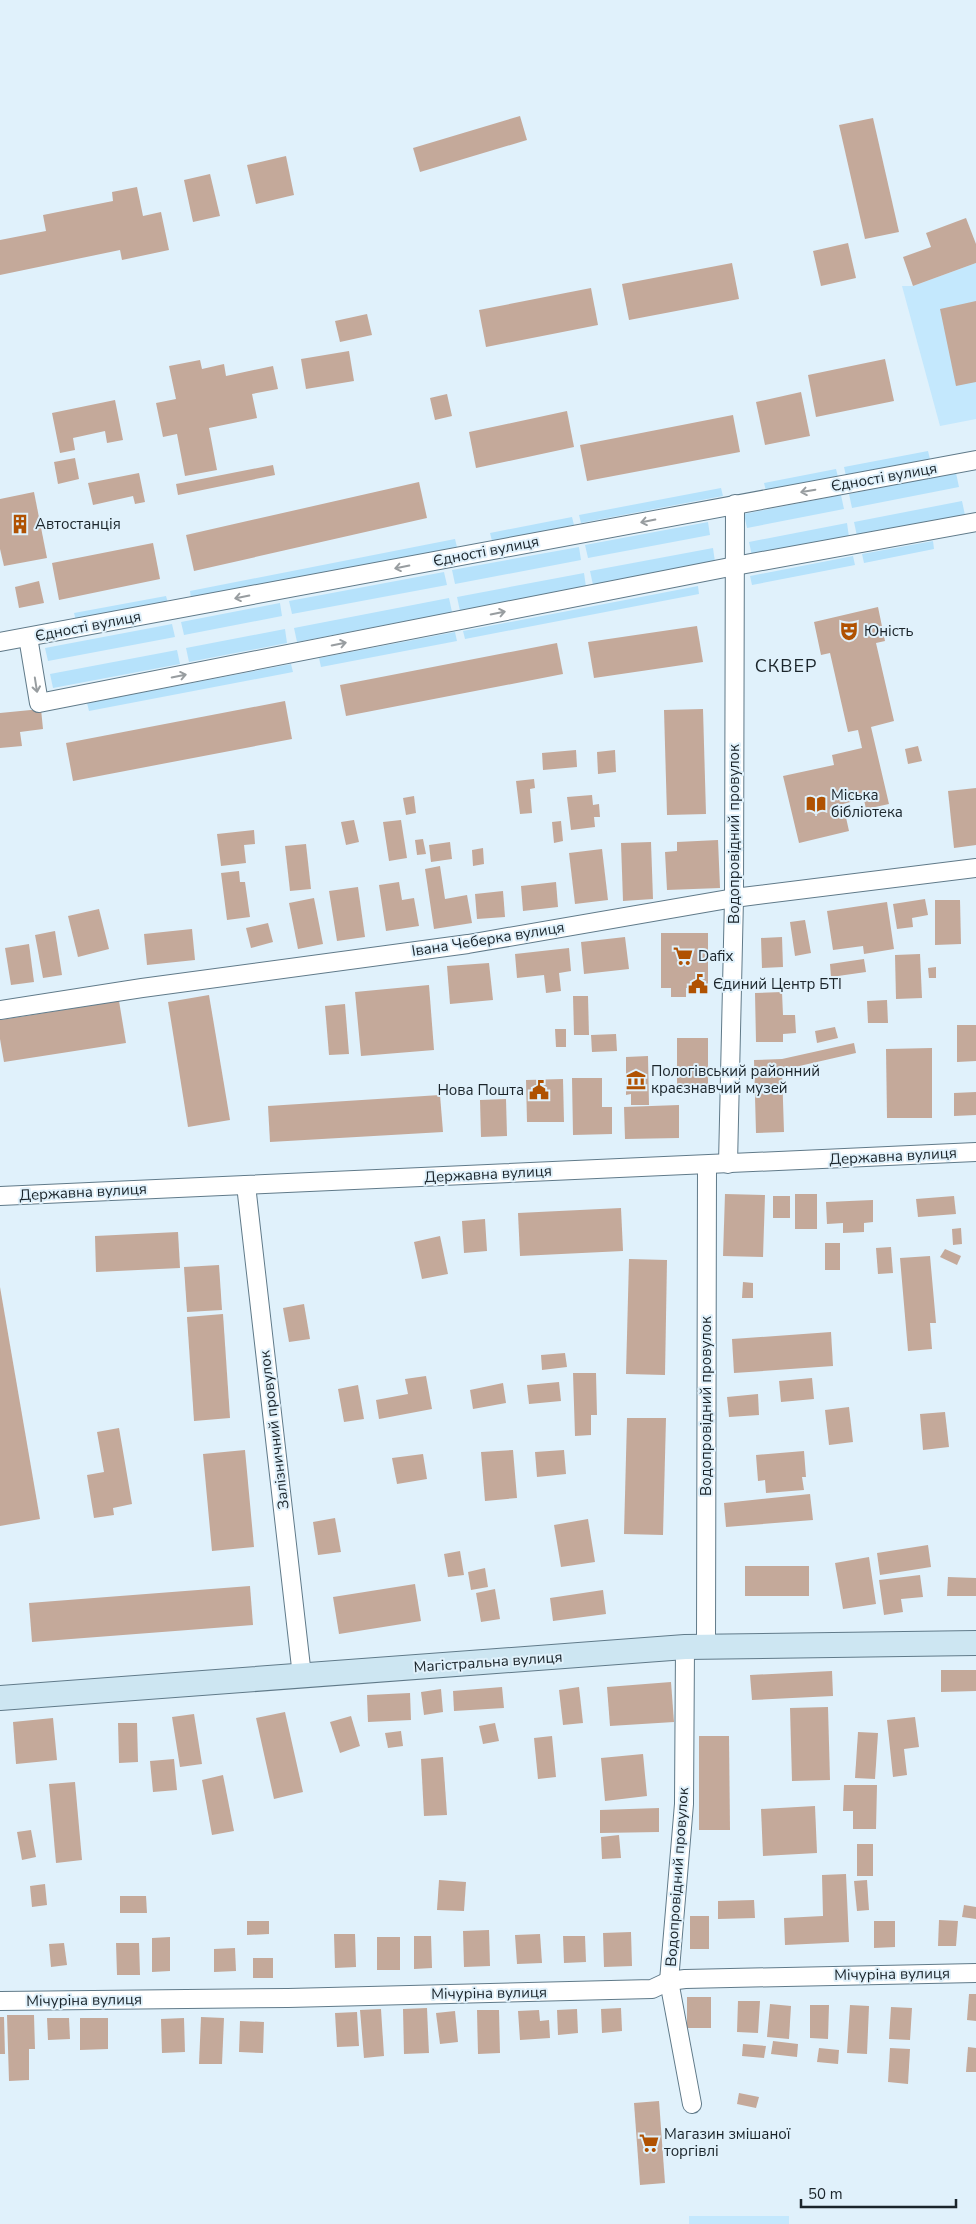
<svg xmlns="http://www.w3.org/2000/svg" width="976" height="2224" font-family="'Nunito Sans',sans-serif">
<rect width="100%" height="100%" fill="#e0f1fb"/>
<g fill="#c4e8fd">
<polygon points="976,263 976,419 940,426 902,286 913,286"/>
<rect x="689" y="2216" width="100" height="8"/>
</g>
<g fill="#b6e2fb">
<polygon points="928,451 930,459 846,476 844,467"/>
<polygon points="836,469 838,477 766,491 764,483"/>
<polygon points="956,473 959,487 852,508 849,494"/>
<polygon points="721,488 723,496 581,523 579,515"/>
<polygon points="841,495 844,509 747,528 744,514"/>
<polygon points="962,501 965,515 857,536 854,522"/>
<polygon points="572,517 574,525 492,541 490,533"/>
<polygon points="708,522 710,535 588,558 585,545"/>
<polygon points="847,523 849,537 752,556 749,542"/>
<polygon points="455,539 457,547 191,599 190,591"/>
<polygon points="933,541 934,549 864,563 862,554"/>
<polygon points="579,547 581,560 455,584 452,570"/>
<polygon points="713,548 715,562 593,585 590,571"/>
<polygon points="853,556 855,565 752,585 750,576"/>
<polygon points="444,572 447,585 292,614 289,601"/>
<polygon points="584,573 586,587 460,611 457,597"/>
<polygon points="698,586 699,594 465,639 463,631"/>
<polygon points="166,596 168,603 76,621 74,613"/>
<polygon points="449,598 452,612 297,642 294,628"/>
<polygon points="280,603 282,616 184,635 181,622"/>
<polygon points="172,624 175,637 48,661 45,648"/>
<polygon points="285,629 287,643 189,662 186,648"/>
<polygon points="455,632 457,641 321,667 319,658"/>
<polygon points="177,650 180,664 53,688 50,674"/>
<polygon points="291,664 293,672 89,711 87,703"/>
</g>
<g fill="#c4a99a">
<polygon points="520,116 527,140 420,172 413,148"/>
<polygon points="873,118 899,232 865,239 839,125"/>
<polygon points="286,156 294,195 256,204 247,165"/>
<polygon points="210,174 220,216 193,222 184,180"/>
<polygon points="137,187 143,216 161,212 169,250 122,260 120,250 0,275 0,240 46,231 43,215 113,201 112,192"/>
<polygon points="966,218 976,244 976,263 913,286 903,257 931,247 926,233"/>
<polygon points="848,243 856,278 821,286 813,251"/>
<polygon points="732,263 739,299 629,320 622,284"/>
<polygon points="591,288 598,325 486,347 479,310"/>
<polygon points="976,301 976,382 956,386 940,309"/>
<polygon points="367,314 372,335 340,342 335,321"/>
<polygon points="349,351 354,381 306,389 301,359"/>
<polygon points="885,359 894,401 816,417 808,375"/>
<polygon points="200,360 202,369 224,364 226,376 273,366 278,389 252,394 257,418 209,428 217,470 185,476 177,434 163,437 156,403 176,399 169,366"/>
<polygon points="801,392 810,436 765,445 756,402"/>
<polygon points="447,394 452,416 435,420 430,398"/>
<polygon points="115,400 123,440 107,443 105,431 73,438 75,450 60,453 52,413"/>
<polygon points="567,411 574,447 476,468 469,432"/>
<polygon points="733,415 740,452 587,481 580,445"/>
<polygon points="75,458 79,479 58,484 54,462"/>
<polygon points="273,465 275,475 178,495 176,484"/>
<polygon points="139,473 145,502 135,504 133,496 93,505 88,483"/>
<polygon points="419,482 427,518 194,571 186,535"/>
<polygon points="34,492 47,558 4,566 0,549 0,499"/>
<polygon points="153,543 160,579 59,600 52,563"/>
<polygon points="39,581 44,603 19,608 15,587"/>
<polygon points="878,607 885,641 876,643 894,721 871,727 889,804 866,809 863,795 857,796 858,800 843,804 849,831 799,843 783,776 834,765 832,755 862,748 858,730 848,732 830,653 821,655 814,622"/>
<polygon points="697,626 703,662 594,678 588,642"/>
<polygon points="557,643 563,674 346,716 340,685"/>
<polygon points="285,701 292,739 73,781 66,743"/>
<polygon points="41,709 43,729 20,732 22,746 0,748 0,713"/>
<polygon points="703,709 706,814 667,815 664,710"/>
<polygon points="918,746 922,761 908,764 905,749"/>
<polygon points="576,750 577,767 543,770 542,753"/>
<polygon points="615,750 616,772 598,774 597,752"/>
<polygon points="534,779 535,788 530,789 532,813 520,814 516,781"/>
<polygon points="976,788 976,845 954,848 948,791"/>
<polygon points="592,795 593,805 599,804 600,817 594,817 595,827 571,830 567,797"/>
<polygon points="414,796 416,813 406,815 403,798"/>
<polygon points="354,820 359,842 346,845 341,822"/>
<polygon points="401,820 407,858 389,861 383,822"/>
<polygon points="561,821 563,841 554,843 552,822"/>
<polygon points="254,830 255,844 244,845 246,863 221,866 217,834"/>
<polygon points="423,839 426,854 417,855 415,840"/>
<polygon points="718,840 720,888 667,890 665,852 677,851 677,842"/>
<polygon points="450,842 452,859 431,862 429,845"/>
<polygon points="651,842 653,899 623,901 621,843"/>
<polygon points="306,844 311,889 290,891 285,846"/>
<polygon points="483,848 484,864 473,866 472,850"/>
<polygon points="602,849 608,900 575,904 569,853"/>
<polygon points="440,866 445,899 467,895 472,923 434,929 425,869"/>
<polygon points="239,871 240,882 245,882 250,917 227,920 221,873"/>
<polygon points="399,882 402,900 414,898 419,926 386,931 379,885"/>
<polygon points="556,882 558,907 523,911 521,886"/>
<polygon points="358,887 365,937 337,941 329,891"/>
<polygon points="503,891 505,917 477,919 475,894"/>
<polygon points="314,898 323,944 298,949 289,903"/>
<polygon points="925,899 928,915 912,918 913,927 897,929 893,904"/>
<polygon points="935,900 960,900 961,944 935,945"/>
<polygon points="887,902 894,949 864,954 863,946 833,950 827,911"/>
<polygon points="99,909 109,949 78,957 68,916"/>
<polygon points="805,920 811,953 795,956 790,922"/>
<polygon points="268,923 273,942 251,948 246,928"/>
<polygon points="192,929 195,960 147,965 144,934"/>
<polygon points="55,931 62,975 43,978 35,935"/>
<polygon points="661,933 708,933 708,988 686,988 686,997 671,997 671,988 661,988"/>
<polygon points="625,937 629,969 584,974 581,942"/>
<polygon points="782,937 783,967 762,968 761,938"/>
<polygon points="29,944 34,982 11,985 5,948"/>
<polygon points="569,948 571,971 559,973 561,991 546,993 544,975 517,978 515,954"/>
<polygon points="920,954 922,998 896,999 895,955"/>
<polygon points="864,959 866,972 831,977 830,964"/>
<polygon points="489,963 493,1000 450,1004 447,966"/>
<polygon points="936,967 936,978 929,978 928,968"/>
<polygon points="429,985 434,1050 361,1056 355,992"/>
<polygon points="782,992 783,1015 795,1015 796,1033 783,1034 783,1042 756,1042 755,993"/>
<polygon points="209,995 230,1120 188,1127 168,1002"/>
<polygon points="573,996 588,996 589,1035 574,1035"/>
<polygon points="887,1000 888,1023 868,1023 867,1001"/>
<polygon points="119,1001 126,1043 4,1062 0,1039 0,1020"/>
<polygon points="345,1004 349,1054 329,1055 325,1006"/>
<polygon points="957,1025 976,1025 976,1061 957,1062"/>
<polygon points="835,1027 838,1038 817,1043 815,1031"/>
<polygon points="555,1029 566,1029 566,1047 556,1047"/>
<polygon points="616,1034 617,1051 592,1052 591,1035"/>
<polygon points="677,1038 708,1038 708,1091 677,1090"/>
<polygon points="854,1043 856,1053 782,1070 784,1132 756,1133 754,1060 782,1059"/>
<polygon points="932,1048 932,1118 887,1118 886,1049"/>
<polygon points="648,1056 649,1105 631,1105 631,1094 626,1095 626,1057"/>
<polygon points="572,1078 602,1078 602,1107 612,1107 612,1134 573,1135"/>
<polygon points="563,1079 564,1122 527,1122 526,1080"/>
<polygon points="976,1092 976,1115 954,1116 954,1093"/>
<polygon points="440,1095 443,1132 270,1142 268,1106"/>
<polygon points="506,1099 507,1136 481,1137 480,1100"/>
<polygon points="679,1105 679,1138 625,1139 624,1107"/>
<polygon points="725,1194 765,1195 763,1257 723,1256"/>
<rect x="795" y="1194" width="22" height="35"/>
<rect x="773" y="1196" width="17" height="22"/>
<polygon points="954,1196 956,1214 918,1217 916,1199"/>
<polygon points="873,1200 873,1222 864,1223 864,1232 843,1233 843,1223 827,1224 826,1202"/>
<polygon points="621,1208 623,1251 520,1256 518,1213"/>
<polygon points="485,1219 487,1251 464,1253 462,1221"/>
<polygon points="961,1228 962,1244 953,1245 952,1229"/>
<polygon points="178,1232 180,1268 96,1272 95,1236"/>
<polygon points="440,1236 448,1274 422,1279 414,1242"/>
<rect x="825" y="1243" width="15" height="27"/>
<polygon points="891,1247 893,1273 878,1274 876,1248"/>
<polygon points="945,1249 961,1256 957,1265 940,1257"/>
<polygon points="930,1256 936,1323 930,1323 932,1349 908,1351 900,1258"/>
<polygon points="629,1259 667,1260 665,1375 626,1374"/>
<polygon points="219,1265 222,1310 187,1312 184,1267"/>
<polygon points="743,1282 753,1283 753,1298 742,1298"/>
<polygon points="0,1287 40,1519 0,1526"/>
<polygon points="304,1304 310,1339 289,1342 283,1308"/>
<polygon points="223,1314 230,1418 194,1421 187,1317"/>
<polygon points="831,1332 833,1366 734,1373 732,1339"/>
<polygon points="565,1353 567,1367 542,1370 541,1355"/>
<polygon points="573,1373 596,1373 597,1415 591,1415 591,1435 575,1436"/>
<polygon points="426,1376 432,1409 379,1419 376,1400 408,1394 405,1379"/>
<polygon points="812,1378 814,1399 781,1402 779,1381"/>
<polygon points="559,1382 561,1401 529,1404 527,1385"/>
<polygon points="503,1383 506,1403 473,1409 470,1390"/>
<polygon points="358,1385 364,1419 344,1422 338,1389"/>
<polygon points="758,1394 759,1415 729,1417 727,1397"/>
<polygon points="849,1407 853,1442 829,1445 825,1410"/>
<polygon points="945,1412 949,1447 923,1450 920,1414"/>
<polygon points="627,1418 666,1418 663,1535 624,1534"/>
<polygon points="119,1428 132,1504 113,1508 114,1515 94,1518 87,1475 104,1472 97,1432"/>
<polygon points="245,1450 254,1547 212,1551 203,1454"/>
<polygon points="513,1450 517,1498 485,1501 481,1452"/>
<polygon points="564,1450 566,1474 537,1477 535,1452"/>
<polygon points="804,1451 806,1477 802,1477 804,1490 766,1493 765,1480 758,1481 756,1455"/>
<polygon points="423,1454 427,1479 397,1484 392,1458"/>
<polygon points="810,1494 813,1520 726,1527 724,1503"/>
<polygon points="335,1518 341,1552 318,1555 313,1522"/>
<polygon points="588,1519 595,1562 561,1567 554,1525"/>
<polygon points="928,1545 931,1567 880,1575 877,1553"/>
<polygon points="460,1551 464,1575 448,1577 444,1554"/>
<polygon points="869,1557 876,1604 843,1609 835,1563"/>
<rect x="745" y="1566" width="64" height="30"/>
<polygon points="485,1568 488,1587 471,1590 468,1572"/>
<polygon points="920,1575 923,1597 901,1599 903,1612 884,1615 879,1580"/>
<polygon points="948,1577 976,1578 976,1596 947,1596"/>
<polygon points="415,1584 421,1621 339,1634 333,1597"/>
<polygon points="250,1586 253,1625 32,1642 29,1603"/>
<polygon points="495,1589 500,1619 481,1622 476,1593"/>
<polygon points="603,1590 606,1614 553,1621 550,1598"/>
<polygon points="941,1670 976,1670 976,1691 941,1692"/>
<polygon points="832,1671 833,1696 752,1700 750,1675"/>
<polygon points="671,1682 674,1722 610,1726 607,1687"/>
<polygon points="502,1687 504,1708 454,1711 453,1691"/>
<polygon points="579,1687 583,1723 563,1725 559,1690"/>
<polygon points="441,1689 443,1712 424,1715 421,1692"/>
<polygon points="410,1693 411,1720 368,1722 367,1695"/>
<polygon points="828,1707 830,1780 792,1781 790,1708"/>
<polygon points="285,1712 303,1792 274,1799 256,1718"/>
<polygon points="194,1714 202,1764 180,1767 172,1717"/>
<polygon points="351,1716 360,1746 340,1753 330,1722"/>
<polygon points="915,1717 919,1747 904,1749 907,1775 893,1777 887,1720"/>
<polygon points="53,1718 57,1760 16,1764 13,1722"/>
<polygon points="118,1723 137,1723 138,1762 119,1763"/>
<polygon points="495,1723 499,1741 483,1744 479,1726"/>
<polygon points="401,1731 403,1746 388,1748 385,1733"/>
<polygon points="858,1732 878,1733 875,1779 855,1778"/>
<polygon points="552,1736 556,1777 538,1779 534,1738"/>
<polygon points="699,1736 729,1736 730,1830 699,1830"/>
<polygon points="643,1754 647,1796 605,1801 601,1758"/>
<polygon points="443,1757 447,1815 424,1816 421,1759"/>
<polygon points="174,1759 177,1790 153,1792 150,1761"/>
<polygon points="223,1775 234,1831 212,1835 202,1780"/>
<polygon points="75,1782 82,1860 56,1863 49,1784"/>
<polygon points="844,1785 877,1785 876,1829 853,1829 853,1811 843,1811"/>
<polygon points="815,1806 817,1853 763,1856 761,1809"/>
<polygon points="659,1808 659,1832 600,1833 600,1810"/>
<polygon points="31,1830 36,1857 22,1860 17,1832"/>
<polygon points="619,1835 621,1858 602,1859 601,1837"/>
<rect x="857" y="1844" width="16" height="32"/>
<polygon points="846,1874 849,1942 785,1945 784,1918 823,1916 822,1875"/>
<polygon points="439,1880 466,1882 464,1911 437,1910"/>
<polygon points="867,1880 869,1910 857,1911 854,1881"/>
<polygon points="45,1884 47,1905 32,1907 30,1886"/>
<polygon points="120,1896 146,1896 147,1913 120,1913"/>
<polygon points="754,1900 755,1918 718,1919 718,1901"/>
<polygon points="964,1905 976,1907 976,1919 962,1917"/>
<rect x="690" y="1916" width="19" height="33"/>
<polygon points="939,1920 958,1921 956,1946 938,1946"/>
<polygon points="247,1921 269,1921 269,1934 247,1935"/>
<polygon points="874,1921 895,1921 895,1947 874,1948"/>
<polygon points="489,1930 490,1966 464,1967 463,1931"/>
<polygon points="631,1932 632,1966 604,1967 603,1933"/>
<polygon points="334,1934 355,1934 356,1967 335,1968"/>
<polygon points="540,1934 542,1963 517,1964 515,1935"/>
<polygon points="414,1936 431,1936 432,1968 414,1969"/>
<polygon points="563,1936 585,1936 586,1962 564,1963"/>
<polygon points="170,1937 170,1971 152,1972 152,1938"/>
<rect x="377" y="1937" width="23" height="33"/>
<polygon points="64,1943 67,1965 51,1967 49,1944"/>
<polygon points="116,1943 139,1943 140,1975 117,1975"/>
<polygon points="235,1948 236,1971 214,1972 214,1949"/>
<rect x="253" y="1958" width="20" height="20"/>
<polygon points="969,1994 976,1994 976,2021 967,2020"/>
<rect x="687" y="1997" width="24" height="31"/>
<polygon points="738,2001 760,2001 758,2033 737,2032"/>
<polygon points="770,2004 791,2006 789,2039 767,2037"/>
<polygon points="810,2005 829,2005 828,2039 810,2038"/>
<polygon points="850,2005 869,2006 867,2054 847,2053"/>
<polygon points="891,2007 912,2008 910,2040 889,2039"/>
<polygon points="427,2008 429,2053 404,2054 403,2009"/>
<polygon points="621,2008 622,2031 602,2033 601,2009"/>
<polygon points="381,2009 384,2056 364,2058 360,2010"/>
<polygon points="577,2009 578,2033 558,2035 557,2010"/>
<polygon points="477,2010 499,2010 500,2053 478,2054"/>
<polygon points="539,2010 540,2021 549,2020 550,2038 520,2040 518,2011"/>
<polygon points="455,2011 458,2042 440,2044 436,2013"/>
<polygon points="357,2012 359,2046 337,2047 335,2013"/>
<polygon points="7,2015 34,2015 35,2049 29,2049 29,2080 9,2081"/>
<polygon points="0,2017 4,2017 5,2054 0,2054"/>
<polygon points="201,2017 224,2018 222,2064 199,2064"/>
<polygon points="47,2018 69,2018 70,2039 48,2040"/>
<polygon points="80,2018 108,2018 108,2049 80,2050"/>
<polygon points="184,2018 185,2052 162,2053 161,2019"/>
<polygon points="240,2021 264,2022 263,2053 239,2052"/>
<polygon points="773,2041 798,2044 797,2057 771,2054"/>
<polygon points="743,2044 766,2046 764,2058 742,2056"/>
<polygon points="968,2047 976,2048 976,2072 966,2072"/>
<polygon points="819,2048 839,2050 838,2064 817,2062"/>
<polygon points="890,2048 910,2049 908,2084 888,2082"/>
<polygon points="739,2093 759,2097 756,2108 737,2104"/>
<polygon points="659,2101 665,2183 640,2185 634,2103"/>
</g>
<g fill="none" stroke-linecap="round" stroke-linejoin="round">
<defs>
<g id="minor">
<polyline points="28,637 39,703 735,566 976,522"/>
<polyline points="0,642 976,460"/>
<polyline points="0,1010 142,988 468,944 734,898 976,868"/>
<polyline points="728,1164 734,898 735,504"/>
<polyline points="246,1185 302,1676"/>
<polyline points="0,1196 976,1152"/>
<polyline points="685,1647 684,1804 669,1981 692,2104"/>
<polyline points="706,1647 707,1165"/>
<polyline points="0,2001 288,1998 652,1989 669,1981 685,1979 976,1973"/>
</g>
<polyline id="secondary" points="0,1698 685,1647 976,1643"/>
</defs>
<use href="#minor" stroke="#607a89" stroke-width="20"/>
<use href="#secondary" stroke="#607a89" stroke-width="26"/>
<use href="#minor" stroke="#fff" stroke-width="18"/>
<use href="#secondary" stroke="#cde6f2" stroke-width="24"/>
</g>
<defs><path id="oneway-shaft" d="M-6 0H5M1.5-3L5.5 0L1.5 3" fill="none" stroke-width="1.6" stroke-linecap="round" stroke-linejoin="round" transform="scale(1.25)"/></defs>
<g stroke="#989da0">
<use href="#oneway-shaft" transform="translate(808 491) rotate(170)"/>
<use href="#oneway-shaft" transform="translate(648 521) rotate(169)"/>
<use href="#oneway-shaft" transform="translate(402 567) rotate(169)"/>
<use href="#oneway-shaft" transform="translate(242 597) rotate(169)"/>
<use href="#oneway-shaft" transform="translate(498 613) rotate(-11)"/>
<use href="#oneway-shaft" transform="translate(339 644) rotate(-11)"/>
<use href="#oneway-shaft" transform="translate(179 676) rotate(-11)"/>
<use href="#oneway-shaft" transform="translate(36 685) rotate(81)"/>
</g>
<defs>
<symbol id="building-bare" viewBox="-9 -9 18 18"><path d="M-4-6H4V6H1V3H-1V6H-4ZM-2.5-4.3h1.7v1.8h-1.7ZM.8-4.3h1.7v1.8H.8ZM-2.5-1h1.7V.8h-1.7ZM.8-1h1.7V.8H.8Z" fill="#b05202" stroke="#e0f1fb" stroke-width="2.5" paint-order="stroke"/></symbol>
<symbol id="theatre-bare" viewBox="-9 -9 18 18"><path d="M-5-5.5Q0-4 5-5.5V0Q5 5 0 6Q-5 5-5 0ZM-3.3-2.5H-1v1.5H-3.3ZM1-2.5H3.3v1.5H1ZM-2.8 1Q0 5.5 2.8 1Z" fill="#b05202" stroke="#e0f1fb" stroke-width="2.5" paint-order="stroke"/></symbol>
<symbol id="library-bare" viewBox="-9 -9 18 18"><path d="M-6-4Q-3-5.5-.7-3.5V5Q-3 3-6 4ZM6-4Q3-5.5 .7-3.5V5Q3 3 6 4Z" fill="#b05202" stroke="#e0f1fb" stroke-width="2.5" paint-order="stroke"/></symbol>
<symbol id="supermarket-bare" viewBox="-9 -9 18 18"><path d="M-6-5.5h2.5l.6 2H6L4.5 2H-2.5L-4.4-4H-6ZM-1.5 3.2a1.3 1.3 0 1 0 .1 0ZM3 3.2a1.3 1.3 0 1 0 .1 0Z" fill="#b05202" stroke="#e0f1fb" stroke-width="2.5" paint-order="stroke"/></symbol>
<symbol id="civic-bare" viewBox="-9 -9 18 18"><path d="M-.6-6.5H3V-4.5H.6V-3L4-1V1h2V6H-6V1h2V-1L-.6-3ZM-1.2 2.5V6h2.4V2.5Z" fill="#b05202" stroke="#e0f1fb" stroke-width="2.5" paint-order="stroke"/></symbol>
<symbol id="museum-bare" viewBox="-9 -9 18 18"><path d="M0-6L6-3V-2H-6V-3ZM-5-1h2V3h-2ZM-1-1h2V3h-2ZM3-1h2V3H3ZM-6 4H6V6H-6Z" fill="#b05202" stroke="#e0f1fb" stroke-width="2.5" paint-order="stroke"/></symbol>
</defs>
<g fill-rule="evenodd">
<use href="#building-bare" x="6" y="510" width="28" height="28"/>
<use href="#theatre-bare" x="835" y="617" width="28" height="28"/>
<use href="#library-bare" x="802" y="790" width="28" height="28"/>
<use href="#supermarket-bare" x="669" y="942" width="28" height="28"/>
<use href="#civic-bare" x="684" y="970" width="28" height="28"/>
<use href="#museum-bare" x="622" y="1066" width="28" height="28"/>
<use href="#civic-bare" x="525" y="1076" width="28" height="28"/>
<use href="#supermarket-bare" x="635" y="2129" width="28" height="28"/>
</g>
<g text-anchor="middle" stroke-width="4" stroke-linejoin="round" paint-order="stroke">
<g font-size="15" fill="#1b252b" stroke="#e0f1fb">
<text transform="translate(884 477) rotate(-10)" y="5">Єдності вулиця</text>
<text transform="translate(486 551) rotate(-11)" y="5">Єдності вулиця</text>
<text transform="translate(88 626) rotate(-11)" y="5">Єдності вулиця</text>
<text transform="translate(734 834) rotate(-90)" y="5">Водопровідний провулок</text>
<text transform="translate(488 939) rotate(-9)" y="5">Івана Чеберка вулиця</text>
<text transform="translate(893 1156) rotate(-3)" y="5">Державна вулиця</text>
<text transform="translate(488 1174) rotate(-3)" y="5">Державна вулиця</text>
<text transform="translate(83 1192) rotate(-3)" y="5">Державна вулиця</text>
<text transform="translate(706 1406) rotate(-90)" y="5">Водопровідний провулок</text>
<text transform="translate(274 1430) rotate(-97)" y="5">Залізничний провулок</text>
<text transform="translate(488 1662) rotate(-4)" y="5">Магістральна вулиця</text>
<text transform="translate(677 1877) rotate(-86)" y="5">Водопровідний провулок</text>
<text transform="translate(892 1974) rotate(-1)" y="5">Мічуріна вулиця</text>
<text transform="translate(489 1993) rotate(-1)" y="5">Мічуріна вулиця</text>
<text transform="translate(84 2000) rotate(-1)" y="5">Мічуріна вулиця</text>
</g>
<g font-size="15" fill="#1b252b" stroke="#e0f1fb" text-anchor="start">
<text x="35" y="529">Автостанція</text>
<text x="864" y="636">Юність</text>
<text x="831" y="800">Міська<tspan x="831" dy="17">бібліотека</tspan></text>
<text x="698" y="961">Dafix</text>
<text x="713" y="989">Єдиний Центр БТІ</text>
<text x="651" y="1076">Пологівський районний<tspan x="651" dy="17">краєзнавчий музей</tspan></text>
<text x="524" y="1095" text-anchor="end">Нова Пошта</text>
<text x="664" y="2139">Магазин змішаної<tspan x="664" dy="17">торгівлі</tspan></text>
</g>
<g font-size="18" letter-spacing="1" fill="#1b252b" stroke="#e0f1fb">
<text x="786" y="672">СКВЕР</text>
</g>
</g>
<path d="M801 2199v8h155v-8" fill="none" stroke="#1b252b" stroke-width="2.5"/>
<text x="808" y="2199" font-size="15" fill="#1b252b" stroke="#e0f1fb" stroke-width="4" paint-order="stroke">50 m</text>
</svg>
